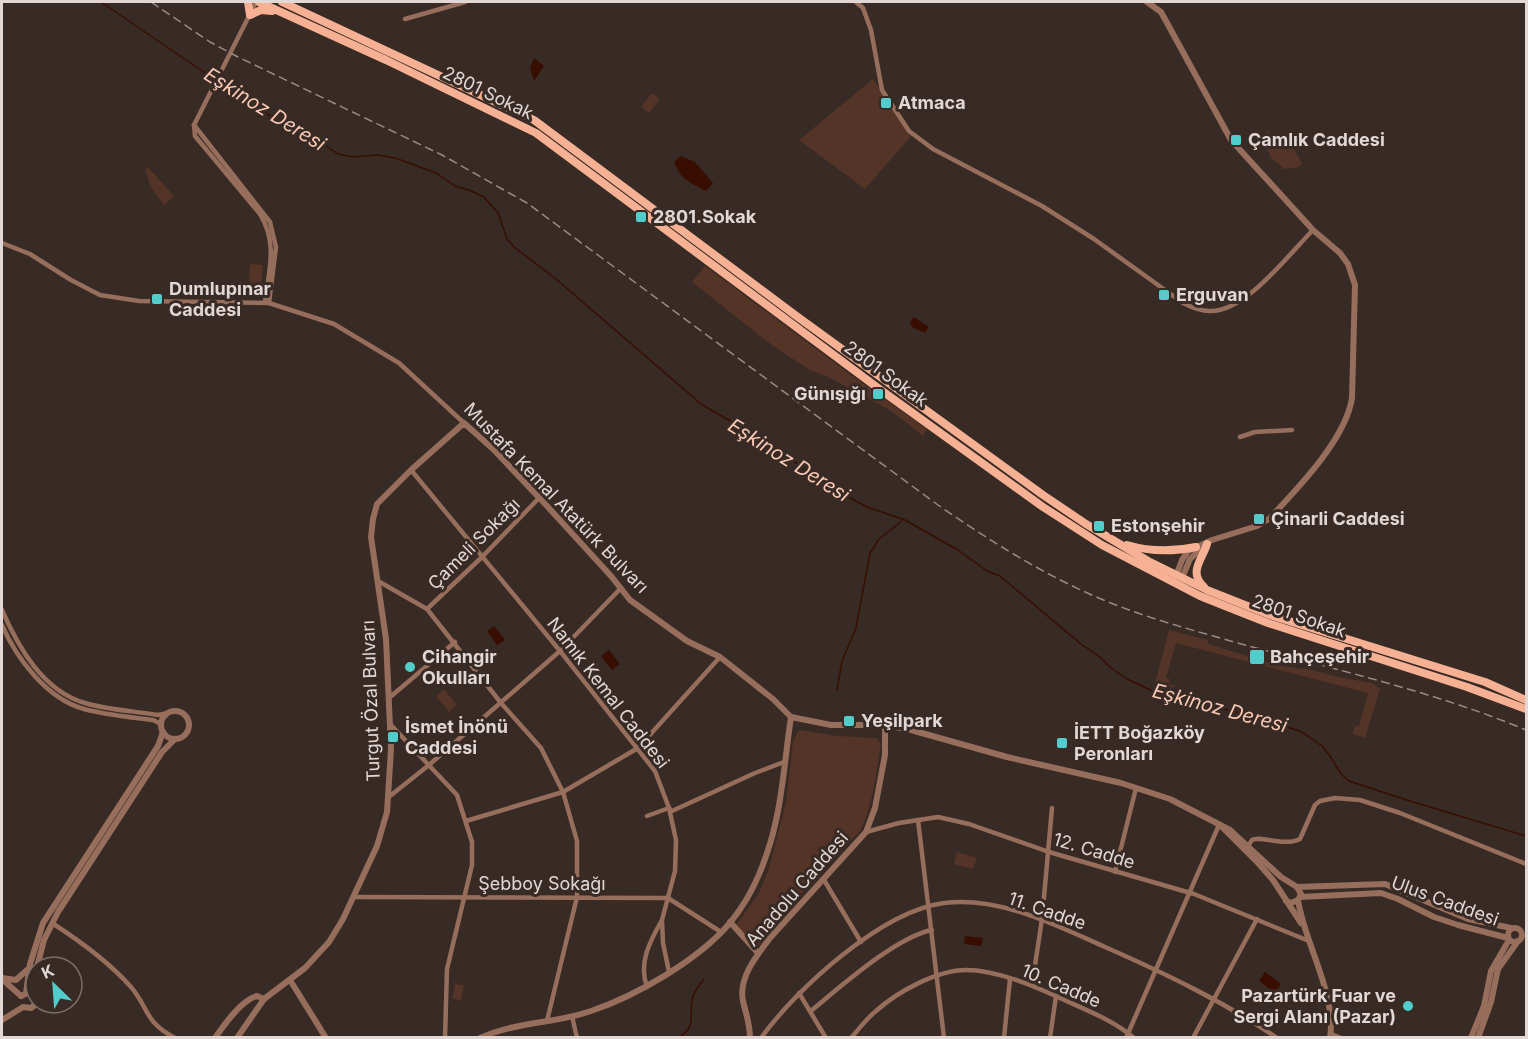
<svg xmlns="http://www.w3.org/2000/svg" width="1528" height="1039" font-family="Inter,sans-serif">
<rect width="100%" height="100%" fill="#382a24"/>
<g fill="#543426">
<polygon points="873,79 911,136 865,189 799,140"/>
<polygon points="652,93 660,99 649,113 641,107"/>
<polygon points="1268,131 1283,147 1290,142 1302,164 1298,167 1284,169 1269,156 1271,155 1258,139"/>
<polygon points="148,167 174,196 164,205 151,187 145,170"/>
<polygon points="250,264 263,265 261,285 249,285"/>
<polygon points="705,266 851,375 927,429 923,436 890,410 826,376 810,370 773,346 692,282"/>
<polygon points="1169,630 1208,640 1208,644 1277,665 1303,669 1304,668 1338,677 1372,683 1380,689 1365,738 1347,732 1353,733 1355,726 1359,726 1368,693 1176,643 1166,678 1170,679 1169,684 1175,686 1174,688 1155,683"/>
<polygon points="444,689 457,705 449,712 436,696"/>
<path d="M800,730l38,6 39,2 4,6c-5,29 -8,62 -21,87l-82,88 -20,28 -22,-22 23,-32 9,-22 18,-68 7,-61 4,-9z"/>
<polygon points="957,852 977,858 973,869 954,864"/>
<polygon points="455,984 464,985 461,1000 452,999"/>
</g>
<g fill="#380e00">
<polygon points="534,58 544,66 534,81 530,68"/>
<path d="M680,156l15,6 18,21 -7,8c-17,-9 -25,-11 -32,-29z"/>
<polygon points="914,317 929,327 925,333 912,327 910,322"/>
<polygon points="494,626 505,640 497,645 487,631"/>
<polygon points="609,650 620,664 614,668 613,671 601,656"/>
<polygon points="965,936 983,938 981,946 964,944"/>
<polygon points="1265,972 1281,984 1275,993 1259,981"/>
</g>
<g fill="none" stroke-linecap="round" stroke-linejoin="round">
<g stroke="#380e00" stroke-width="1.5">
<polyline points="101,2 214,79"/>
<polyline points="218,82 278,121 312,141 323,144 338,154 353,157 377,155 395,158 436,173 455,186 469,190 484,197 498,213 507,239 514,247 556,279 701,404 732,422 752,440 772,452 780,453 801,466 808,475 814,479 867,507 905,520 958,550 987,571 1000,576 1081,644 1100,657 1111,668 1127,679 1161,695 1179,695 1198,703 1254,716 1302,732 1322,746 1330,756 1341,774 1349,781 1410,801 1526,836"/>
<polyline points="837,690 842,661 856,628 870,553 879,539 902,521"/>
<path d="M678,1038c19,-12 11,-20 14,-38 1,-8 7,-15 12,-21"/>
</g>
<g stroke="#976e5c" stroke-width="4.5">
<path d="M856,2l7,6 8,22 11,60 27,41 24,18 109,57 52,33 89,64c8,4 17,8 26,8 36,2 80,-57 104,-81"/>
<polyline points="405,19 465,2"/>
<polyline points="194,125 270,222 276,247 269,303"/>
<path d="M194,125l1,11 65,78c18,29 9,56 5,88"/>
<polyline points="194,125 256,2"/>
<polyline points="2,243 30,254 71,280 100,295 139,301 269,303 334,324 399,363 464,423"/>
<polyline points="1240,437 1255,432 1292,430"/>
<polyline points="411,470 560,651 655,771 669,808 676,840 675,871 662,920 663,943 669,972"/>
<polyline points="378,581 427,609 501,703 541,748 563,792 577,841 577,897 547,1021"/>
<polyline points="427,609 482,557 539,498"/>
<path d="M2,610c16,37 41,81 83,93 23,7 49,8 73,12l10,-2"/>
<path d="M2,625c14,33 45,74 82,84 22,6 46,8 69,11l8,4"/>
<polyline points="389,698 455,642"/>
<polyline points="390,724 457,795 472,842 472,865 447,969 445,1038"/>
<polyline points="390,796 429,765 560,651 621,588"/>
<polyline points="647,816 669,808 672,811 755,773 784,762"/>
<polyline points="918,820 944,1038"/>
<polyline points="466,821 563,792 638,748 720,657"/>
<polyline points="866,832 899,823 938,817 969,824 1049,852 1194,894 1309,941"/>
<path d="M1247,848c2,-2 3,-6 5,-8 8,-5 33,7 48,-1l15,-34 5,-4 15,-3 25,2 40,13 126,51"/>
<polyline points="1115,872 1136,788"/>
<polyline points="824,880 861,942"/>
<polyline points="354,897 668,898 721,932"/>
<path d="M52,923c28,18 56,38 79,64 18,21 13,35 44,51"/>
<polyline points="1032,985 1042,919 1052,808"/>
<path d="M647,987c-9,-24 3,-46 15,-67"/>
<polyline points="799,993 826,1038"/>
<path d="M811,1011c29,-24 85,-74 121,-81"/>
<polyline points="572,1016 577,1038"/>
<polyline points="1331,1034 1341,1038"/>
<path d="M761,1038c36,-50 121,-127 183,-135 55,-7 112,22 161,44 59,26 118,54 172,91"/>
<path d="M851,1038c8,-9 16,-20 25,-27 21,-19 61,-41 90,-41 31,0 68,16 96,29 24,11 51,21 72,39"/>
<polyline points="1004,1038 1010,979"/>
<polyline points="1050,1038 1056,996"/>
<polyline points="1126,1038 1219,825"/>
<polyline points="1193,1038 1257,919"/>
</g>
<g stroke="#976e5c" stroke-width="6">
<path d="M1147,2l14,10 11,20 59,108 82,90 27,23 8,11 7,21 -3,113c-6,41 -55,91 -83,121l-12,7 -45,14 -24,11 -6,9 -6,16"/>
<polyline points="1182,578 1190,559 1203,547"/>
<circle cx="175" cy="725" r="14"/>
<polyline points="1220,825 1258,863 1273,880 1301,923"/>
<polyline points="1297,887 1385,884 1468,919 1511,928"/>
<polyline points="1300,897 1381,893 1398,899 1434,917 1458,925 1508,938"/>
<path d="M1298,900c6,42 39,95 32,138"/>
<polyline points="730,922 758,953"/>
<circle cx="1515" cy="935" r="7"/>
<polyline points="37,967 44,940 58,912 162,752 175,739"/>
<polyline points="2,978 16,980 27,970"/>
<polyline points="2,979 21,996"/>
<polyline points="290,980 326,1038"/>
<polyline points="26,993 30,964 43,923 158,746 163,732"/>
<polyline points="34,995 36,970"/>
<polyline points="2,1020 23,1007 31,1008 35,1005 34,995 28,993 21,996"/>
<path d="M215,1038c9,-13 27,-39 42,-42l7,3"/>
<polyline points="237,1038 264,999 305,968 329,942 343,919 377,846 387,812 391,749 386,639 371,537 373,519 377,504 411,470 464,423 493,449 547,506 611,576 630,600 687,641 720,657 773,699 791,717 831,725 885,725 911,730 1007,757 1121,783 1170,799 1230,830 1281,877 1297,887 1301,894 1298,900 1291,903 1286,901"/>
<path d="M480,1038c38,-17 74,-14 111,-27 45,-15 107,-51 138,-87 16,-19 29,-44 37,-68 16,-44 18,-93 25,-139"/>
<path d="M750,1038c0,-14 -4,-24 -7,-37 -5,-23 14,-46 27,-63l96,-106 9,-24 10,-53v-30"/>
<polyline points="1471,1038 1484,1006 1491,971 1509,940"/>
<polyline points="1478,1038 1491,1002 1498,969 1518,941"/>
</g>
<g stroke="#f6b194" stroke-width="8">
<polyline points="248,2 250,15 261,10 272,11"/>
<polyline points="259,2 386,60 536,133 878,388 1043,507 1102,545 1200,596 1225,606 1268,623 1467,687 1526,709"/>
<polyline points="282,2 534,120 795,315 1043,495 1086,524 1148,561 1207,590 1270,615 1485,682 1526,700"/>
<path d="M1127,545c24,7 45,7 69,2"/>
<path d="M1204,587c-16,-15 -2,-27 3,-43"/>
</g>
<path stroke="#968b86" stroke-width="1.5" stroke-dasharray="9 4.5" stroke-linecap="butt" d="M151,2l59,40 28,15 204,98 85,48 411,302c58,40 117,77 183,102 37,14 75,24 113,35 98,27 199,49 292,88"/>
</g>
<g fill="#53cdcb" stroke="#382a24" stroke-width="2">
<rect x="880" y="97" width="12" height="12" rx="3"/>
<rect x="1230" y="134" width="12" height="12" rx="3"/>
<rect x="635" y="211" width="12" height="12" rx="3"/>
<rect x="1158" y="289" width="12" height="12" rx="3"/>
<rect x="151" y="293" width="12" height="12" rx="3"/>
<rect x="872" y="388" width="12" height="12" rx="3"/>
<rect x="1253" y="513" width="12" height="12" rx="3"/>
<rect x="1093" y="520" width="12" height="12" rx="3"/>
<rect x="1249" y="649" width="16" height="16" rx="3"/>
<circle cx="410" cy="667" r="6"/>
<rect x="843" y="715" width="12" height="12" rx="3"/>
<rect x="387" y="731" width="12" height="12" rx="3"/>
<rect x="1056" y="737" width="12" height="12" rx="3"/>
<circle cx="1408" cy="1006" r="6"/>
</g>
<g text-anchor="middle" stroke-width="6" stroke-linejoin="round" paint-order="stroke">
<g font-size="18" fill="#e1d7d4" stroke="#382a24">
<text transform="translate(488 93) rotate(26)" y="6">2801 Sokak</text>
<text transform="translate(886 374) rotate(36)" y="6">2801 Sokak</text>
<text transform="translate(556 498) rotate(46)" y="6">Mustafa Kemal Atatürk Bulvarı</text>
<text transform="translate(474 544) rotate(-45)" y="6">Çameli Sokağı</text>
<text transform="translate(1299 616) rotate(19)" y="6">2801 Sokak</text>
<text transform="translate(608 693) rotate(52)" y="6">Namık Kemal Caddesi</text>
<text transform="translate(371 701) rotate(-92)" y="6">Turgut Özal Bulvarı</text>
<text transform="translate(1094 851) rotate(17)" y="6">12. Cadde</text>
<text x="542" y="890">Şebboy Sokağı</text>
<text transform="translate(797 889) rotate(-49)" y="6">Anadolu Caddesi</text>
<text transform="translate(1445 901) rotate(20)" y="6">Ulus Caddesi</text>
<text transform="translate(1047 911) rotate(19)" y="6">11. Cadde</text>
<text transform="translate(1061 986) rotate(23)" y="6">10. Cadde</text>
</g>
<g font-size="18" font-weight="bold" fill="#e1d7d4" stroke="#382a24" text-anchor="start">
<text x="898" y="109">Atmaca</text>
<text x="1248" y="146">Çamlık Caddesi</text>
<text x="653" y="223">2801.Sokak</text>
<text x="169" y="295">Dumlupınar<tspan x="169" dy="21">Caddesi</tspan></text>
<text x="1176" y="301">Erguvan</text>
<text x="866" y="400" text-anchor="end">Günışığı</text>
<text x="1271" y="525">Çinarli Caddesi</text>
<text x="1111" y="532">Estonşehir</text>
<text x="422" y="663">Cihangir<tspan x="422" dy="21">Okulları</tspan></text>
<text x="1270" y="663">Bahçeşehir</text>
<text x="861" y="727">Yeşilpark</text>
<text x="405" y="733">İsmet İnönü<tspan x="405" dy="21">Caddesi</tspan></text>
<text x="1074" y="739">İETT Boğazköy<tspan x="1074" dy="21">Peronları</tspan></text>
<text x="1396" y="1002" text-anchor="end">Pazartürk Fuar ve<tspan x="1396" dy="21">Sergi Alanı (Pazar)</tspan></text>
</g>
<g font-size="20" font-style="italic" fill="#f8c8b4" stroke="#382a24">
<text transform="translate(265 109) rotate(32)" y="7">Eşkinoz Deresi</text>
<text transform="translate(789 460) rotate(32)" y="7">Eşkinoz Deresi</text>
<text transform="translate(1220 708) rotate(15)" y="7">Eşkinoz Deresi</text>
</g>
</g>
<rect width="1528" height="1039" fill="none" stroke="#e1d7d4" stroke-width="6"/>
<g transform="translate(54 985) rotate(335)"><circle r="28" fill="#382a24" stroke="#7c6f6a" stroke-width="1.5"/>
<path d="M0-4.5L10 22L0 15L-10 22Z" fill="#53cdcb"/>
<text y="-9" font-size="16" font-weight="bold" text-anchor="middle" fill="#e1d7d4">K</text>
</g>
</svg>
